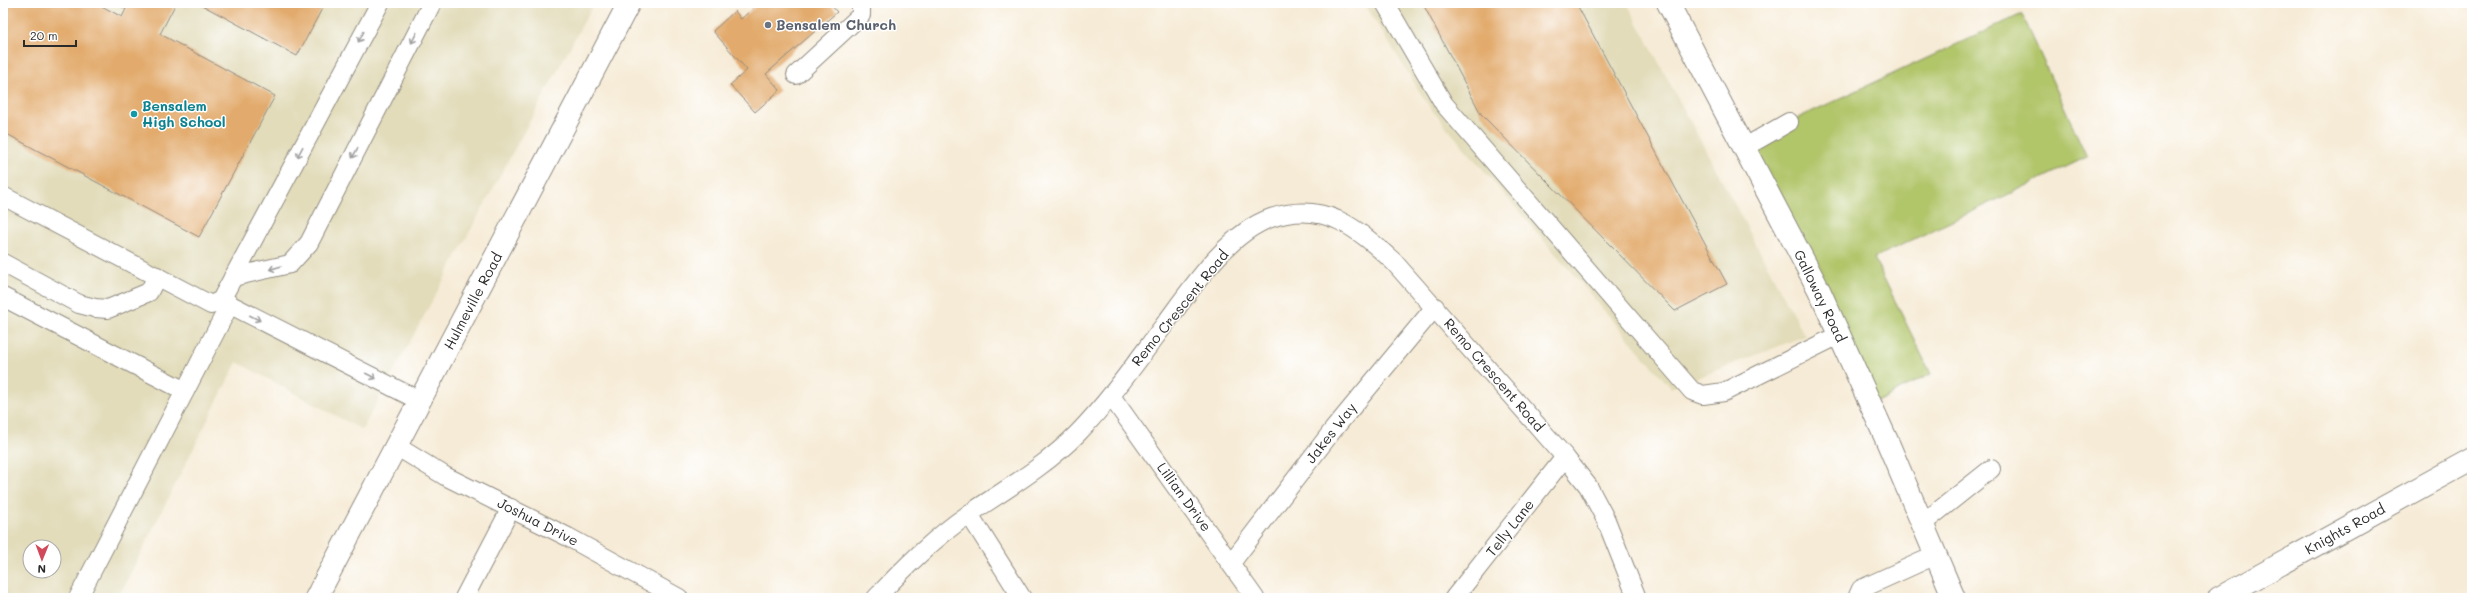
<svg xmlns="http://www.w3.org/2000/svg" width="2475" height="601" font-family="Mali,sans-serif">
<rect width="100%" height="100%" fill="#fff"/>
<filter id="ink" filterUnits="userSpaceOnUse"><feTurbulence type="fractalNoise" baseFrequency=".025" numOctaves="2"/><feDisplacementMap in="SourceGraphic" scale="8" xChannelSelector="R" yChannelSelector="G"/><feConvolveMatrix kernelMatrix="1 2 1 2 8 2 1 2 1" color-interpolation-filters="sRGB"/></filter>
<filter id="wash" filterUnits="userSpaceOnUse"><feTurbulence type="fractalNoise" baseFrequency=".012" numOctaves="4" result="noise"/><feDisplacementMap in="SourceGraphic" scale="16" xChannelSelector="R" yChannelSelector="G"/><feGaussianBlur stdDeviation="0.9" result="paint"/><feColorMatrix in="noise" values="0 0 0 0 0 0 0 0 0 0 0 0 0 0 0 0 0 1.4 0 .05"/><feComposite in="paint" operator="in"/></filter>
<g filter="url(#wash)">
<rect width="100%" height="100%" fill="#f6ebd6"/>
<g fill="#e2dcba" fill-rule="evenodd">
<path d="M3,3h591l-232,427 -125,-68 -119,236h-115zM30,547h24v24h-24z"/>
<polygon points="1364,3 1627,3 1805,336 1671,388 1430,108"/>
</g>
<polygon fill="#b1c569" stroke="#6e784a" points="2022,14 2087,157 1874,258 1931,374 1871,405 1745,147 1789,122"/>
<g id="blocks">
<g fill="#e2aa6c">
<polygon points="3,3 96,3 122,17 126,9 115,3 176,3 160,34 275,96 199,237 3,132"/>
<polygon points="198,3 325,3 297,56"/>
<polygon points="759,3 829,3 837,12 766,74 780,90 755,112 730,85 747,70 713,31 735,11 741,19"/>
<polygon points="1425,3 1576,3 1727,284 1675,311 1481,114 1423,4"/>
</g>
</g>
</g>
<g filter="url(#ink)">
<use href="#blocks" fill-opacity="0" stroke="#908b80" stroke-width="1"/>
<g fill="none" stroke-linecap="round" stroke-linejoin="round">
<defs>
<g id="minor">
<polyline points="1385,3 1444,104 1692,391 1703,395 1724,392 1839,335"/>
<polyline points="796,75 861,15 861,3"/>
<polyline points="1745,147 1789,122"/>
<polyline points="3,196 211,305 221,300 380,3"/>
<polyline points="3,263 79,304 95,308 108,309 149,292 157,276"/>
<polyline points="233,277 290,264 309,243 432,3"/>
<polyline points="3,297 185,391"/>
<polyline points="221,300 420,401"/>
<polyline points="1111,396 1255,598"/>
<polyline points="396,446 445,476 568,537 679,598"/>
<polyline points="969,514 1022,598"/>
<polyline points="1922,524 1991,469"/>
<polyline points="1231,563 1333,430 1435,307"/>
<polyline points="78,598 230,304"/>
<polyline points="464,598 511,508"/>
<path d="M876,598c29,-31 58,-60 93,-84 37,-25 77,-48 109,-81 31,-32 57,-69 84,-105 27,-36 65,-95 109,-110 54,-18 86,10 123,44l171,195 23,29 18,34 31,78"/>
<polyline points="1454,598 1565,457"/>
<polyline points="1857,598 1861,589 1936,555"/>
</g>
<g id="major">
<polyline points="1668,3 1819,290 1888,443 1954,598"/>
<polyline points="316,598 629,3"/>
<polyline points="2219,598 2472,459"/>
</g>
</defs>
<use href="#minor" stroke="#908b80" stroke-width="20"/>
<use href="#major" stroke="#908b80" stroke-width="24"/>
<use href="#minor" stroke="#fff" stroke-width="18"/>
<use href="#major" stroke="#fff" stroke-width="22"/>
</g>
<defs><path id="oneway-shaft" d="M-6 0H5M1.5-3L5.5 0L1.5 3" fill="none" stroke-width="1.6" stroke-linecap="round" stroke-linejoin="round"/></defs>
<g stroke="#a0a0a0">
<use href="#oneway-shaft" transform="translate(361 37) rotate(118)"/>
<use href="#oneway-shaft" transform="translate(414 38) rotate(117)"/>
<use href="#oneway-shaft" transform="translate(300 152) rotate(118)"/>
<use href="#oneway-shaft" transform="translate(355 153) rotate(118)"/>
<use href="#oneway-shaft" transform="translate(275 268) rotate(164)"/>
<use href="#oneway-shaft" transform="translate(255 318) rotate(27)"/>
<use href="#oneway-shaft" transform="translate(371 376) rotate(27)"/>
</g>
</g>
<circle fill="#6b7280" stroke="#fff" stroke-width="1.5" cx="768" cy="25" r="4"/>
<circle fill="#0f9aa8" stroke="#fff" stroke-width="1.5" cx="134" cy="114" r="4"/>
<g text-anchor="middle" stroke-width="3" stroke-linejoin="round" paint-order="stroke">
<g font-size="14" font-weight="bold" fill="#5b616d" stroke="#fff" text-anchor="start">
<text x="776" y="30">Bensalem Church</text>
</g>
<g font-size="14" font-weight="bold" fill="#0d838f" stroke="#fff" text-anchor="start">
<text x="142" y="111">Bensalem<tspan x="142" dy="16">High School</tspan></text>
</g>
<g font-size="14" fill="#2b2b2b" stroke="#fff">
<text transform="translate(1820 296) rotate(64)" y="5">Galloway Road</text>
<text transform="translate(473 301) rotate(-62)" y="5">Hulmeville Road</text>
<text transform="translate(1180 308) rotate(-51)" y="5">Remo Crescent Road</text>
<text transform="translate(1494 375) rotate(49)" y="5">Remo Crescent Road</text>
<text transform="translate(1331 433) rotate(-52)" y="5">Jakes Way</text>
<text transform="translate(1184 497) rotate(54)" y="5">Lillian Drive</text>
<text transform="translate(538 522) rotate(27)" y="5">Joshua Drive</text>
<text transform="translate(1510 528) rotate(-52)" y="5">Telly Lane</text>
<text transform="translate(2345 529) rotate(-29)" y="5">Knights Road</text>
</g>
</g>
<rect width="2475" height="601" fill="none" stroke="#fff" stroke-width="16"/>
<g transform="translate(42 559) rotate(181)"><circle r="19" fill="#ffffff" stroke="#aaaaaa"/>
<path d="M0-3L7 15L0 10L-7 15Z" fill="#d1495b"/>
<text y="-6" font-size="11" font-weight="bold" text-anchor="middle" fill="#2b2b2b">N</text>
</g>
<path d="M24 40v6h52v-6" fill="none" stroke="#2b2b2b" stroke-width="2"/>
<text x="30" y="40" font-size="12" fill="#2b2b2b" stroke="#ffffff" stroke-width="3" paint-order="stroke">20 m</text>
</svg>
